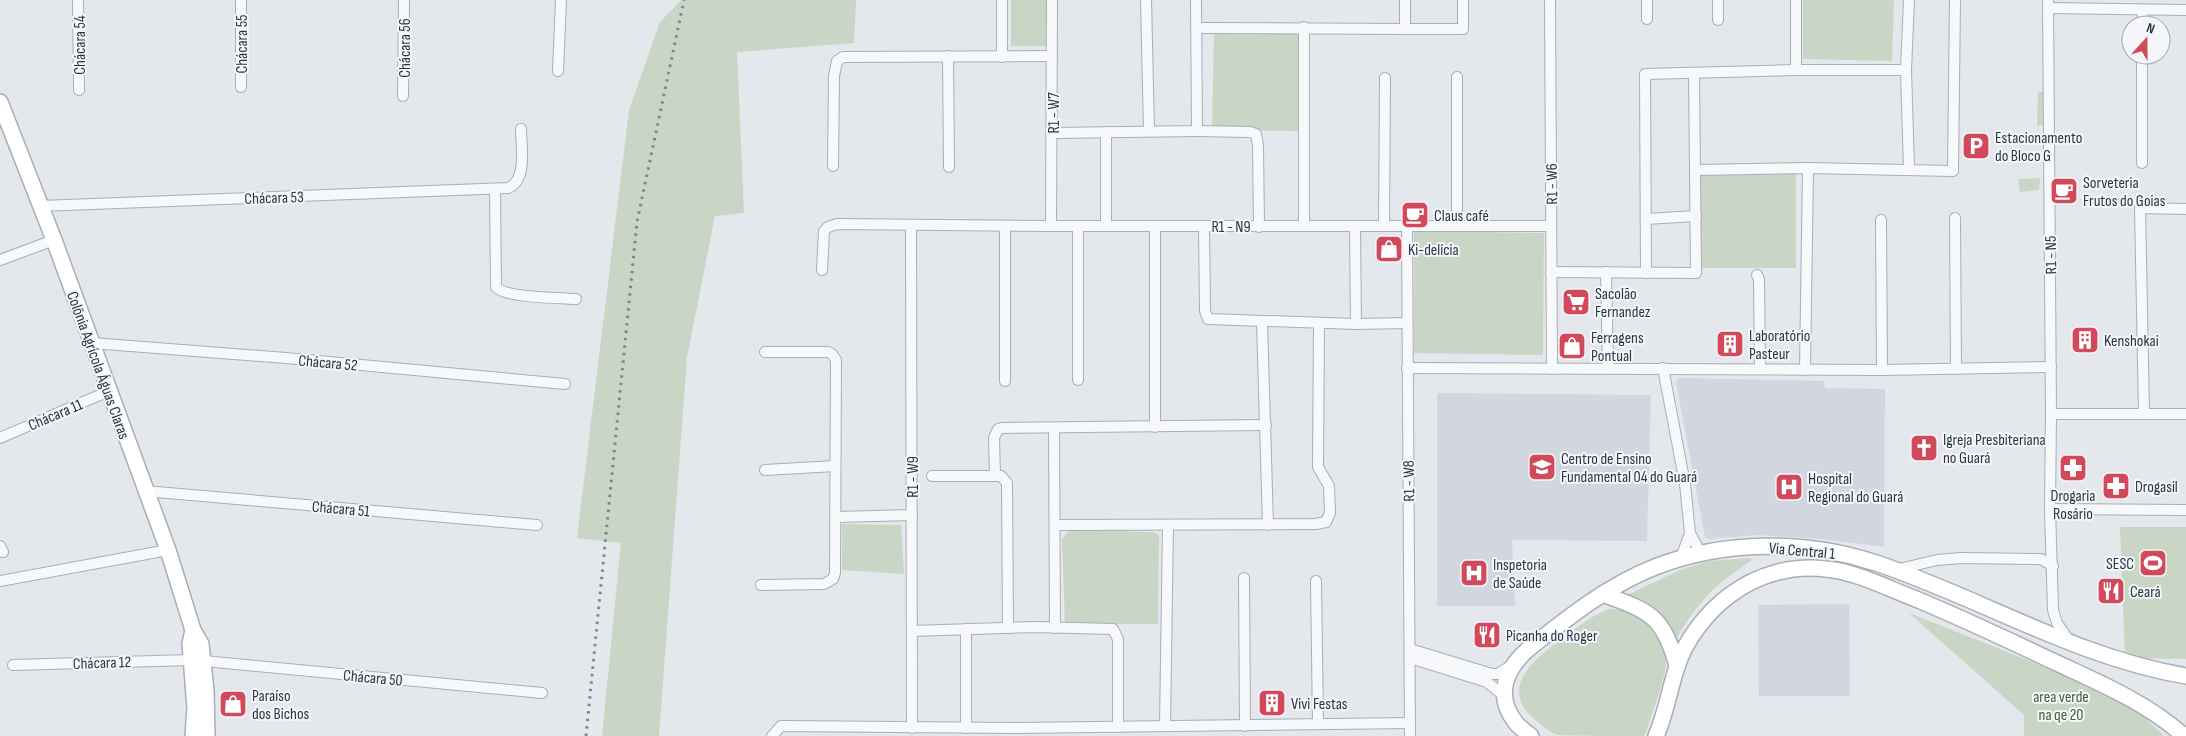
<svg xmlns="http://www.w3.org/2000/svg" width="2186" height="736" font-family="'Sofia Sans Condensed',sans-serif">
<rect width="100%" height="100%" fill="#e4e7ec"/>
<g fill="#d2d6de">
<polygon points="1679,378 1824,381 1825,388 1885,389 1884,547 1821,539 1757,535 1710,539 1705,538 1676,382"/>
<polygon points="1437,393 1651,395 1647,541 1512,540 1515,606 1437,606"/>
<polygon points="1849,604 1850,696 1759,696 1758,605"/>
</g>
<g fill="#c9d6c5">
<polygon points="681,0 856,0 854,43 737,52 744,213 715,216 687,357 659,736 602,736 621,543 577,538 629,110 660,22"/>
<rect x="1011" y="0" width="36" height="46"/>
<polygon points="1803,0 1894,0 1892,61 1803,59"/>
<polygon points="1214,32 1299,33 1298,131 1212,130"/>
<polygon points="2038,92 2043,92 2043,125 2037,126"/>
<polygon points="1700,172 1796,173 1796,268 1700,268"/>
<polygon points="2040,178 2039,190 2020,192 2018,179"/>
<polygon points="1414,231 1544,233 1543,355 1414,353"/>
<polygon points="842,524 901,525 904,574 842,570"/>
<polygon points="2120,527 2186,527 2186,659 2125,658"/>
<polygon points="1070,530 1153,532 1159,535 1158,624 1065,624 1062,539"/>
<path d="M1751,558v3c-36,23 -53,41 -75,78 -12,-25 -25,-36 -51,-43l55,-26 28,-9z"/>
<path d="M1609,609c30,0 60,20 57,54 -1,17 -14,49 -19,67l-3,6c-14,0 -78,0 -87,-1 -9,-4 -18,-12 -25,-18 -35,-33 9,-63 35,-82 13,-10 26,-20 42,-26z"/>
<polygon points="1909,613 2124,698 2164,736 2024,736 2024,715"/>
</g>
<g fill="none" stroke-linecap="round" stroke-linejoin="round">
<defs>
<g id="street">
<polyline points="78,0 79,90"/>
<polyline points="1146,0 1149,131"/>
<polyline points="1550,0 1552,369"/>
<polyline points="1647,0 1647,19"/>
<polyline points="2048,0 2051,414 2050,509"/>
<polyline points="2048,8 2186,10"/>
<polyline points="1718,20 1718,0"/>
<polyline points="2142,25 2143,10"/>
<polyline points="1197,28 1405,29 1405,0"/>
<polyline points="1405,29 1463,29 1463,0"/>
<polyline points="948,56 949,167"/>
<polyline points="1002,57 1002,0"/>
<polyline points="1796,70 1796,0"/>
<polyline points="1906,70 1909,0"/>
<polyline points="558,71 561,0"/>
<polyline points="241,87 241,0"/>
<polyline points="403,96 404,0"/>
<polyline points="1197,131 1250,132 1256,134 1258,145 1259,227"/>
<polyline points="1106,132 1106,226"/>
<polyline points="1053,133 1197,131 1196,0"/>
<polyline points="2142,163 2142,55"/>
<polyline points="833,166 834,76 837,61 843,57 1052,56"/>
<polyline points="1695,170 1808,168 1953,171 1955,0"/>
<path d="M495,190l1,97c9,11 64,11 80,12"/>
<path d="M40,206l468,-18c20,-8 13,-42 13,-59"/>
<polyline points="1955,218 1956,369"/>
<polyline points="1646,219 1696,216"/>
<polyline points="1881,220 1882,370"/>
<polyline points="911,225 912,728"/>
<polyline points="1051,226 1052,0"/>
<polyline points="1204,226 1205,311 1208,319 1356,324 1407,323"/>
<polyline points="1304,226 1304,27"/>
<polyline points="1355,226 1356,324"/>
<polyline points="1384,226 1385,78"/>
<polyline points="1407,226 1410,736"/>
<polyline points="1457,226 1457,77"/>
<polyline points="0,260 54,240"/>
<polyline points="822,270 824,231 828,227 837,224 1051,226 1551,226"/>
<polyline points="1551,272 1696,273 1694,73"/>
<polyline points="1606,272 1608,368"/>
<polyline points="1646,273 1645,74 1796,70 1906,70 1909,169"/>
<polyline points="1757,275 1759,279 1760,369"/>
<polyline points="1262,322 1268,525"/>
<polyline points="92,343 286,358 565,384"/>
<polyline points="1407,368 1882,370 2051,367"/>
<polyline points="1663,368 1685,484 1690,533 1700,552"/>
<polyline points="1805,370 1808,168"/>
<polyline points="1078,380 1078,226"/>
<polyline points="1005,381 1005,226"/>
<polyline points="2144,413 2140,208 2186,209"/>
<polyline points="2051,414 2186,414"/>
<polyline points="1155,427 1155,226"/>
<polyline points="1054,428 1055,628"/>
<polyline points="0,438 109,391"/>
<polyline points="765,470 835,466"/>
<polyline points="932,476 1001,476 1007,483 1008,628"/>
<polyline points="995,476 994,438 998,429 1002,428 1266,425"/>
<polyline points="145,491 537,525"/>
<polyline points="836,517 912,515"/>
<polyline points="1055,525 1316,524 1326,522 1330,513 1329,486 1318,467 1319,323"/>
<polyline points="0,546 3,552"/>
<polyline points="1681,558 1690,533"/>
<polyline points="1895,570 1937,560 1962,558 2041,559 2053,566"/>
<polyline points="1244,578 1245,726"/>
<polyline points="0,581 168,550"/>
<polyline points="1316,581 1318,724"/>
<polyline points="761,585 824,584 833,579 835,573 836,360 832,354 828,352 765,352"/>
<polyline points="966,629 966,728"/>
<polyline points="912,631 1034,627 1113,629 1118,639 1118,727"/>
<polyline points="2070,642 2057,623 2053,610 2050,509 2186,510"/>
<polyline points="1410,649 1492,674 1498,674 1512,665"/>
<polyline points="1410,658 1487,682 1503,695"/>
<polyline points="204,661 542,693"/>
<polyline points="13,665 191,660"/>
<polyline points="1165,726 1168,525"/>
<polyline points="772,736 781,726 1016,728 1410,723"/>
</g>
<g id="secondary">
<polyline points="0,102 54,240 168,550 193,630 201,644 206,691 207,736"/>
<path d="M1602,594c48,17 60,21 75,71"/>
<polyline points="193,736 195,708 190,644 193,630"/>
<path d="M1531,736c-5,-4 -11,-8 -15,-13 -23,-29 -9,-57 16,-77 38,-30 77,-61 123,-79 69,-27 151,-27 221,-4 105,35 199,94 310,113"/>
<path d="M1656,736c10,-22 13,-46 21,-69 8,-27 30,-55 53,-72 28,-21 62,-30 96,-26 31,3 61,19 90,30 48,20 94,42 141,64 45,21 90,40 127,73"/>
</g>
</defs>
<use href="#street" stroke="#a9aeb7" stroke-width="12"/>
<use href="#secondary" stroke="#a9aeb7" stroke-width="18"/>
<use href="#street" stroke="#f7f8fa" stroke-width="10"/>
<use href="#secondary" stroke="#fff" stroke-width="15"/>
<polyline stroke="#7d8696" stroke-width="3" stroke-dasharray="2.5 5" stroke-linecap="butt" points="586,736 637,222 684,0"/>
</g>
<defs>
<symbol id="parking-square" viewBox="-11 -11 22 22"><rect x="-9" y="-9" width="18" height="18" rx="4" fill="#d1495b" stroke="#f4f6f9"/><path d="M-3.5-5.5H1a3.5 3.5 0 0 1 0 7H-1V5.5H-3.5ZM-1-3.4V-.6H.8a1.4 1.4 0 0 0 0-2.8Z" fill="#fff"/></symbol>
<symbol id="cafe-square" viewBox="-11 -11 22 22"><rect x="-9" y="-9" width="18" height="18" rx="4" fill="#d1495b" stroke="#f4f6f9"/><path d="M-5.5-4.5H6V0H3Q3 3.5 0 3.5H-2.5Q-5.5 3.5-5.5 0ZM3-3.2v2h1.7v-2ZM-6 4.5H4V6H-6Z" fill="#fff"/></symbol>
<symbol id="shop-square" viewBox="-11 -11 22 22"><rect x="-9" y="-9" width="18" height="18" rx="4" fill="#d1495b" stroke="#f4f6f9"/><path d="M-5-2.5h2.3a2.7 3.5 0 0 1 5.4 0H5L5.5 6h-11ZM-1.5-2.5h3a1.5 2.3 0 0 0-3 0Z" fill="#fff"/></symbol>
<symbol id="supermarket-square" viewBox="-11 -11 22 22"><rect x="-9" y="-9" width="18" height="18" rx="4" fill="#d1495b" stroke="#f4f6f9"/><path d="M-6-5.5h2.5l.6 2H6L4.5 2H-2.5L-4.4-4H-6ZM-1.5 3.2a1.3 1.3 0 1 0 .1 0ZM3 3.2a1.3 1.3 0 1 0 .1 0Z" fill="#fff"/></symbol>
<symbol id="building-square" viewBox="-11 -11 22 22"><rect x="-9" y="-9" width="18" height="18" rx="4" fill="#d1495b" stroke="#f4f6f9"/><path d="M-4-6H4V6H1V3H-1V6H-4ZM-2.5-4.3h1.7v1.8h-1.7ZM.8-4.3h1.7v1.8H.8ZM-2.5-1h1.7V.8h-1.7ZM.8-1h1.7V.8H.8Z" fill="#fff"/></symbol>
<symbol id="church-square" viewBox="-11 -11 22 22"><rect x="-9" y="-9" width="18" height="18" rx="4" fill="#d1495b" stroke="#f4f6f9"/><path d="M-1.2-6h2.4v3.5h3.3v2.4h-3.3V6h-2.4V-.1h-3.3v-2.4h3.3Z" fill="#fff"/></symbol>
<symbol id="school-square" viewBox="-11 -11 22 22"><rect x="-9" y="-9" width="18" height="18" rx="4" fill="#d1495b" stroke="#f4f6f9"/><path d="M0-5L7-2L0 1L-7-2ZM-4 1L0 2.5L4 1V4Q0 6-4 4Z" fill="#fff"/></symbol>
<symbol id="pharmacy-square" viewBox="-11 -11 22 22"><rect x="-9" y="-9" width="18" height="18" rx="4" fill="#d1495b" stroke="#f4f6f9"/><path d="M-2-6h4v4h4v4h-4v4h-4v-4h-4v-4h4Z" fill="#fff"/></symbol>
<symbol id="hospital-square" viewBox="-11 -11 22 22"><rect x="-9" y="-9" width="18" height="18" rx="4" fill="#d1495b" stroke="#f4f6f9"/><path d="M-5-5h3v3.5h4V-5h3V5h-3V1.5h-4V5h-3Z" fill="#fff"/></symbol>
<symbol id="stadium-square" viewBox="-11 -11 22 22"><rect x="-9" y="-9" width="18" height="18" rx="4" fill="#d1495b" stroke="#f4f6f9"/><path d="M0-5a6.5 5 0 1 0 0 10a6.5 5 0 1 0 0-10ZM-3.5-1.8h7v3.6h-7Z" fill="#fff"/></symbol>
<symbol id="restaurant-square" viewBox="-11 -11 22 22"><rect x="-9" y="-9" width="18" height="18" rx="4" fill="#d1495b" stroke="#f4f6f9"/><path d="M-5-6h1v4h1v-4h1v4h1v-4h1v5L-1.5 .5V6h-2V.5L-5-1ZM5-6V6H3V1.5H1.5Q1.5-4 5-6Z" fill="#fff"/></symbol>
</defs>
<g fill-rule="evenodd">
<use href="#parking-square" x="1960" y="130" width="32" height="32"/>
<use href="#cafe-square" x="2048" y="175" width="32" height="32"/>
<use href="#cafe-square" x="1399" y="199" width="32" height="32"/>
<use href="#shop-square" x="1373" y="233" width="32" height="32"/>
<use href="#supermarket-square" x="1560" y="286" width="32" height="32"/>
<use href="#building-square" x="2069" y="324" width="32" height="32"/>
<use href="#building-square" x="1714" y="328" width="32" height="32"/>
<use href="#shop-square" x="1556" y="330" width="32" height="32"/>
<use href="#church-square" x="1908" y="432" width="32" height="32"/>
<use href="#school-square" x="1526" y="451" width="32" height="32"/>
<use href="#pharmacy-square" x="2057" y="452" width="32" height="32"/>
<use href="#pharmacy-square" x="2100" y="470" width="32" height="32"/>
<use href="#hospital-square" x="1773" y="471" width="32" height="32"/>
<use href="#stadium-square" x="2137" y="547" width="32" height="32"/>
<use href="#hospital-square" x="1458" y="557" width="32" height="32"/>
<use href="#restaurant-square" x="2095" y="575" width="32" height="32"/>
<use href="#restaurant-square" x="1471" y="619" width="32" height="32"/>
<use href="#building-square" x="1256" y="687" width="32" height="32"/>
<use href="#shop-square" x="217" y="688" width="32" height="32"/>
</g>
<g text-anchor="middle" stroke-width="4" stroke-linejoin="round" paint-order="stroke">
<g font-size="16" fill="#2b3445" stroke="#f4f6f9">
<text transform="translate(241 44) rotate(-90)" y="6">Chácara 55</text>
<text transform="translate(79 45) rotate(-90)" y="6">Chácara 54</text>
<text transform="translate(404 48) rotate(-90)" y="6">Chácara 56</text>
<text transform="translate(1053 113) rotate(-90)" y="6">R1 - W7</text>
<text transform="translate(1551 184) rotate(-91)" y="6">R1 - W6</text>
<text transform="translate(274 197) rotate(-2)" y="6">Chácara 53</text>
<text x="1231" y="232">R1 - N9</text>
<text transform="translate(2050 255) rotate(-91)" y="6">R1 - N5</text>
<text transform="translate(328 362) rotate(5)" y="6">Chácara 52</text>
<text transform="translate(99 365) rotate(70)" y="6">Colônia Agrícola Águas Claras</text>
<text transform="translate(55 414) rotate(-23)" y="6">Chácara 11</text>
<text transform="translate(912 477) rotate(-90)" y="6">R1 - W9</text>
<text transform="translate(1408 481) rotate(-91)" y="6">R1 - W8</text>
<text transform="translate(341 508) rotate(5)" y="6">Chácara 51</text>
<text transform="translate(1802 550) rotate(5)" y="6">Via Central 1</text>
<text transform="translate(102 662) rotate(-2)" y="6">Chácara 12</text>
<text transform="translate(373 677) rotate(5)" y="6">Chácara 50</text>
</g>
<g font-size="16" fill="#2b3445" stroke="#f4f6f9" text-anchor="start">
<text x="1995" y="143">Estacionamento<tspan x="1995" dy="18">do Bloco G</tspan></text>
<text x="2083" y="188">Sorveteria<tspan x="2083" dy="18">Frutos do Goias</tspan></text>
<text x="1434" y="221">Claus café</text>
<text x="1408" y="255">Ki-delícia</text>
<text x="1595" y="299">Sacolão<tspan x="1595" dy="18">Fernandez</tspan></text>
<text x="1749" y="341">Laboratório<tspan x="1749" dy="18">Pasteur</tspan></text>
<text x="1591" y="343">Ferragens<tspan x="1591" dy="18">Pontual</tspan></text>
<text x="2104" y="346">Kenshokai</text>
<text x="1943" y="445">Igreja Presbiteriana<tspan x="1943" dy="18">no Guará</tspan></text>
<text x="1561" y="464">Centro de Ensino<tspan x="1561" dy="18">Fundamental 04 do Guará</tspan></text>
<text x="1808" y="484">Hospital<tspan x="1808" dy="18">Regional do Guará</tspan></text>
<text x="2135" y="492">Drogasil</text>
<text x="2073" y="501" text-anchor="middle">Drogaria<tspan x="2073" dy="18">Rosário</tspan></text>
<text x="2134" y="569" text-anchor="end">SESC</text>
<text x="1493" y="570">Inspetoria<tspan x="1493" dy="18">de Saúde</tspan></text>
<text x="2130" y="597">Ceará</text>
<text x="1506" y="641">Picanha do Roger</text>
<text x="252" y="701">Paraíso<tspan x="252" dy="18">dos Bichos</tspan></text>
<text x="1291" y="709">Vivi Festas</text>
</g>
<g font-size="16" fill="#3f6138" stroke="#f4f6f9">
<text x="2061" y="702">area verde<tspan x="2061" dy="18">na qe 20</tspan></text>
</g>
</g>
<g transform="translate(2146 40) rotate(21)"><circle r="24" fill="#f4f6f9" stroke="#a4a8b1"/>
<path d="M0-4L9 19L0 12L-9 19Z" fill="#d1495b"/>
<text y="-8" font-size="14" font-weight="bold" text-anchor="middle" fill="#2b3445">N</text>
</g>
</svg>
